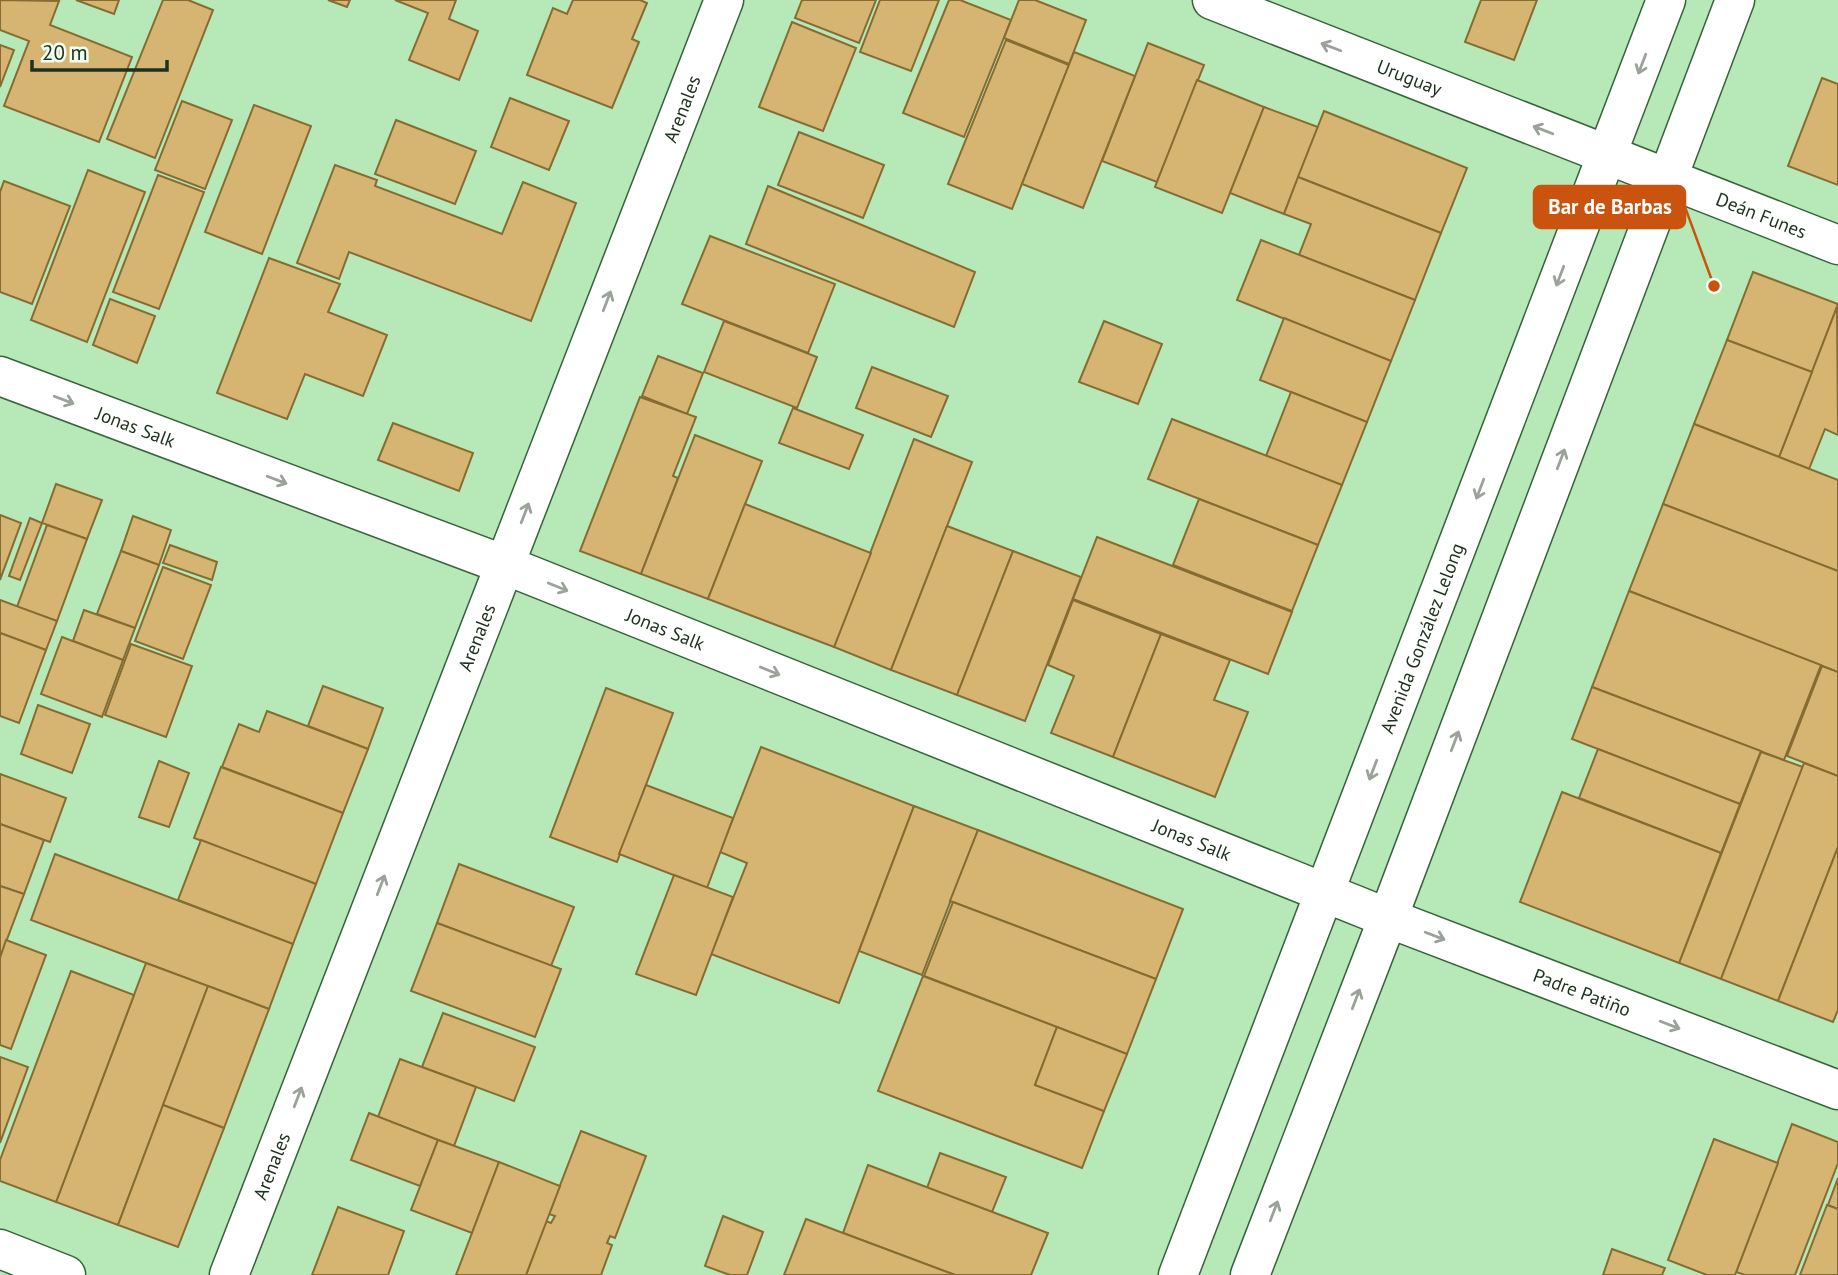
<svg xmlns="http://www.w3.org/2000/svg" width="1838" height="1275" font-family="'PT Sans',sans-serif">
<rect width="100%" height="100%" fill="#b6e8b8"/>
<g fill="#d5b571" stroke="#866c32" stroke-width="2">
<polygon points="0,0 59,1 50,25 132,57 99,142 4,106 29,41 0,30"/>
<polygon points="76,0 119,0 114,14"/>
<polygon points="163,0 188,0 213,10 155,158 107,139"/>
<polygon points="328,0 350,0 347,7"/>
<polygon points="395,0 456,0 449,19 478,31 459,80 409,60 428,13"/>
<polygon points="573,0 640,0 647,3 632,39 639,42 612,108 527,75 553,8 567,14"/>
<polygon points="802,0 876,0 859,43 795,18"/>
<polygon points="880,0 939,0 911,71 860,52"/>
<polygon points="949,0 960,0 1011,20 964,137 903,113"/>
<polygon points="1019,0 1035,0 1086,20 1069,64 1004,38"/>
<polygon points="1481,0 1537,0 1514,60 1465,42"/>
<polygon points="792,22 856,48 823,131 759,107"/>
<polygon points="1006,40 1069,65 1012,209 948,184"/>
<polygon points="1148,43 1204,65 1157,182 1102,161"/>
<polygon points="0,45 14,50 0,87"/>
<polygon points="1074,52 1135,76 1083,208 1022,184"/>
<polygon points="1822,78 1838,84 1838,185 1788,166"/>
<polygon points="1197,80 1264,107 1222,213 1155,187"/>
<polygon points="510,98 569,121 549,170 491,147"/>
<polygon points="182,101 232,120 205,189 155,170"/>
<polygon points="254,105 311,126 262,254 205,232"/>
<polygon points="1264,107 1318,127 1284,214 1230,193"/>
<polygon points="1324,111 1467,168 1441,233 1298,177"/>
<polygon points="396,120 476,151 455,204 375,174"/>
<polygon points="799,132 884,165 863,218 778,185"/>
<polygon points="335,165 377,180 375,186 502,234 523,182 576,203 531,321 349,252 339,279 297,263"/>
<polygon points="88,170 145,192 87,342 31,320"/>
<polygon points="158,175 204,192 159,309 113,292"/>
<polygon points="1298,177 1441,233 1415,300 1299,255 1311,224 1284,214"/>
<polygon points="4,181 70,206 32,304 0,292 0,192"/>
<polygon points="768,186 975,272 954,327 746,244"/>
<polygon points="710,236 835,284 808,353 682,304"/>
<polygon points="1261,240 1415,300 1391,361 1237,300"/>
<polygon points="269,258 340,284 328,312 387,335 363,396 305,374 287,419 217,393"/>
<polygon points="1753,272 1838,304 1812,372 1727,340"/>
<polygon points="110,299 155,316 137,363 93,345"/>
<polygon points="1837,307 1838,435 1825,429 1809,469 1779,457"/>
<polygon points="1284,318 1391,361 1367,422 1260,380"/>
<polygon points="724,321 817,357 797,408 704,372"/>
<polygon points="1104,321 1162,344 1138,404 1079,382"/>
<polygon points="1727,340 1812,372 1779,457 1694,424"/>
<polygon points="658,356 703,373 687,414 642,396"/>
<polygon points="872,367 948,396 931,437 856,408"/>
<polygon points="1291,392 1367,422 1342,485 1266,456"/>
<polygon points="640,397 696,417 673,476 678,478 641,574 580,551"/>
<polygon points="793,408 863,435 849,469 779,443"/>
<polygon points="1172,419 1342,485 1318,545 1148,479"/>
<polygon points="393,423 473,453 459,491 378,460"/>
<polygon points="1694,424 1838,480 1838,571 1663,504"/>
<polygon points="695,435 762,461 708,599 641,574"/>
<polygon points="914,439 972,462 891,670 834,647"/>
<polygon points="56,484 102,500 87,539 42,523"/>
<polygon points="1199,499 1318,545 1292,611 1173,565"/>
<polygon points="745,504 871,553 834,647 708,599"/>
<polygon points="1663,504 1838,571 1838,672 1629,591"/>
<polygon points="0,515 21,523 0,580"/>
<polygon points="133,516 171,530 159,565 121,551"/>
<polygon points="30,518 42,523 20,580 9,576"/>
<polygon points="47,525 87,539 57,621 17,607"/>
<polygon points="947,526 1013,551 957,695 891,670"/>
<polygon points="1097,537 1292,612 1268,674 1073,599"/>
<polygon points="170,545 217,562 212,580 163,563"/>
<polygon points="121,551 159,565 135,628 97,614"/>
<polygon points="1013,551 1081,577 1025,721 957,695"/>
<polygon points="163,567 211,585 183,659 135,641"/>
<polygon points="1629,591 1821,665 1784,760 1592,687"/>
<polygon points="0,600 57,621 46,650 0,633"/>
<polygon points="1073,600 1161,634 1113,757 1051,733 1074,676 1048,665"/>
<polygon points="84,610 135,628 123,660 73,641"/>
<polygon points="0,633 46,650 19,723 0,716"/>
<polygon points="1161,634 1230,660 1214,700 1248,712 1215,797 1113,757"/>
<polygon points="62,637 123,660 102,717 41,694"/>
<polygon points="131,644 192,666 166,737 105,715"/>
<polygon points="1822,666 1838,672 1838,776 1787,756"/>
<polygon points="323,686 383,708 368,749 308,726"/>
<polygon points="1592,687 1761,751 1740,804 1572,739"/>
<polygon points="606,688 673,713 617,862 550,837"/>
<polygon points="38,705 90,724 72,773 21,754"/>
<polygon points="267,711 368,749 343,813 222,767 239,724 259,732"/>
<polygon points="761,747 914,806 839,1003 711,954 747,863 720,852"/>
<polygon points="1598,749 1740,804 1721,853 1579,798"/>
<polygon points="1761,752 1803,767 1721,979 1679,963"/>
<polygon points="159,761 189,773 169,827 139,817"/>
<polygon points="1804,763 1838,776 1838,847 1778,1001 1721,979"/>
<polygon points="221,767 343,813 316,884 194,838"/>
<polygon points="0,774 66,798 50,842 0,824"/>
<polygon points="646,785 733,818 707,888 619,854"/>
<polygon points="1562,792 1721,853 1679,963 1520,902"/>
<polygon points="914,806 978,830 922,975 859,951"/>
<polygon points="0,824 44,840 24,894 0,886"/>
<polygon points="978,830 1183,909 1156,979 950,901"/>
<polygon points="201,840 316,884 293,944 178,900"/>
<polygon points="1838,847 1838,1010 1833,1022 1778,1001"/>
<polygon points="55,854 293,944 269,1009 31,920"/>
<polygon points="459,864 574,907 551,966 437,923"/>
<polygon points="674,875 733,897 696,995 636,974"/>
<polygon points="0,886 24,894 0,958"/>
<polygon points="953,902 1156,979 1127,1054 924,976"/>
<polygon points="437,923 561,969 535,1037 411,991"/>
<polygon points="6,940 46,955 11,1049 0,1045 0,958"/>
<polygon points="146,963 208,986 118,1225 56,1202"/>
<polygon points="71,971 134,995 56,1202 0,1181 0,1160"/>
<polygon points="923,976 1057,1027 1035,1085 1104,1111 1082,1168 878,1091"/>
<polygon points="208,986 269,1009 224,1128 163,1105"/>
<polygon points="443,1013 535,1047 514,1101 422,1067"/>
<polygon points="1057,1027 1127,1054 1104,1111 1035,1085"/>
<polygon points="0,1057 28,1067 0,1143"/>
<polygon points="400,1059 476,1087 454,1146 378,1117"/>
<polygon points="163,1105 224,1128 178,1247 118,1225"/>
<polygon points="369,1113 438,1140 420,1186 351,1160"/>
<polygon points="1792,1124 1838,1142 1838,1163 1795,1275 1745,1275 1736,1272"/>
<polygon points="581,1131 646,1156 615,1238 610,1236 607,1243 612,1245 601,1275 526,1275 546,1221 551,1223 555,1216 549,1214"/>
<polygon points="1714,1139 1778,1163 1735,1275 1707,1275 1668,1260"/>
<polygon points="438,1140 499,1162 472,1233 411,1210"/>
<polygon points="940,1153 1006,1177 992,1212 927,1188"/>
<polygon points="499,1162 560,1186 526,1275 456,1275"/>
<polygon points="868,1165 1048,1233 1031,1275 955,1275 843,1233"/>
<polygon points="1838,1178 1838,1209 1828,1205"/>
<polygon points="1827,1205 1838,1209 1838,1275 1800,1275"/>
<polygon points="338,1207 404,1231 388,1275 312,1275"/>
<polygon points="723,1216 763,1232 747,1275 730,1275 705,1266"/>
<polygon points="806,1219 843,1233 955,1275 784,1275"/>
<polygon points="1612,1249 1665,1268 1662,1275 1603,1275"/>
</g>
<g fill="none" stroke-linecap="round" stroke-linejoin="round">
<defs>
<g id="minor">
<path id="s1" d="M1212,0l626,245"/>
<path id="s2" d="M0,376l505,189 883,353 450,172"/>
<polyline points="0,1249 66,1275"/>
<path id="s3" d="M229,1275l495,-1275"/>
</g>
<g id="secondary">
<path id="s4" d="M1178,1275l488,-1275"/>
<polyline points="1250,1275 1388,918 1735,0"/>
</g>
</defs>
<use href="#minor" stroke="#366339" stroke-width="41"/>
<use href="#secondary" stroke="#366339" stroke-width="41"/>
<use href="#minor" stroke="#fff" stroke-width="38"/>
<use href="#secondary" stroke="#fff" stroke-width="38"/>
</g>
<defs><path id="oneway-shaft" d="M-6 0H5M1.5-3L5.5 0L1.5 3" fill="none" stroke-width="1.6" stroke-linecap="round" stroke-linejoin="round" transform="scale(1.75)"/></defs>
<g stroke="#9aa29a">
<use href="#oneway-shaft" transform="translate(1331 47) rotate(-159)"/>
<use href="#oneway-shaft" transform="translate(1642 64) rotate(111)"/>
<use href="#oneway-shaft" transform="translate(1543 130) rotate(-159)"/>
<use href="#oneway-shaft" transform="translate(1560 276) rotate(111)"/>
<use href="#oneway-shaft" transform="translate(607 301) rotate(-69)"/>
<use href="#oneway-shaft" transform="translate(64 400) rotate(21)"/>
<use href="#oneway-shaft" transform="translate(1561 459) rotate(-69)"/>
<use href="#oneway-shaft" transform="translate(277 480) rotate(21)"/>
<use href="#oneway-shaft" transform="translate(1480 489) rotate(111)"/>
<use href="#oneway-shaft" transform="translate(525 513) rotate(-69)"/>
<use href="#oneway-shaft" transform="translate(558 587) rotate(22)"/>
<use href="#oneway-shaft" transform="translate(770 671) rotate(22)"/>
<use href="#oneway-shaft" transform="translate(1455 741) rotate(-69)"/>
<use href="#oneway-shaft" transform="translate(1373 770) rotate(111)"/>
<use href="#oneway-shaft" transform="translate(381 885) rotate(-69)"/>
<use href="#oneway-shaft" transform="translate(1435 936) rotate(21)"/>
<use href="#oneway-shaft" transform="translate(1356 999) rotate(-69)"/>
<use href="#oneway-shaft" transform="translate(1670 1025) rotate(21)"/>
<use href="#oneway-shaft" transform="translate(298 1097) rotate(-69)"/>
<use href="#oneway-shaft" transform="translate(1274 1211) rotate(-69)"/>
</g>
<g text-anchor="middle" stroke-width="7" stroke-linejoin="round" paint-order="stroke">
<g font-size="19" fill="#1e311f" stroke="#f0fef0">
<text dy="7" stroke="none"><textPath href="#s1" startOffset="212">Uruguay</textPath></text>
<text dy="7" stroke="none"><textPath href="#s3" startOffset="1251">Arenales</textPath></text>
<text dy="7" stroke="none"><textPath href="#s1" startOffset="590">Deán Funes</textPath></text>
<text dy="7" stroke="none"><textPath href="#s2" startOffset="145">Jonas Salk</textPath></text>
<text dy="7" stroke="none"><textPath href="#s2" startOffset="712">Jonas Salk</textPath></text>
<text dy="7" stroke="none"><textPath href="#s3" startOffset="684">Arenales</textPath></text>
<text dy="7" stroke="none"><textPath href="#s4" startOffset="682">Avenida González Lelong</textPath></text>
<text dy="7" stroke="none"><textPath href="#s2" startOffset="1279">Jonas Salk</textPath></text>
<text dy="7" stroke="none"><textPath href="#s2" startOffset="1698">Padre Patiño</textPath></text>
<text dy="7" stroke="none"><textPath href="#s3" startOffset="117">Arenales</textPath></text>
</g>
</g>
<path fill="none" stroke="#ca530f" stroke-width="2.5" d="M1714 286L1685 207"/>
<circle fill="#ca530f" stroke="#f0fef0" stroke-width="2.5" cx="1714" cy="286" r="7"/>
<rect fill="#ca530f" stroke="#ca530f" stroke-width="2.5" x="1534" y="186" width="151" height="42" rx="7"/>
<g font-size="21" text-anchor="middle" font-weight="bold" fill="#fff">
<text x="1610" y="214">Bar de Barbas</text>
</g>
<path d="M32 60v10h135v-10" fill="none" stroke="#1e311f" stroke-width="3.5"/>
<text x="42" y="60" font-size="21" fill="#1e311f" stroke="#f0fef0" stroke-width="5" paint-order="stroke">20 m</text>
</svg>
